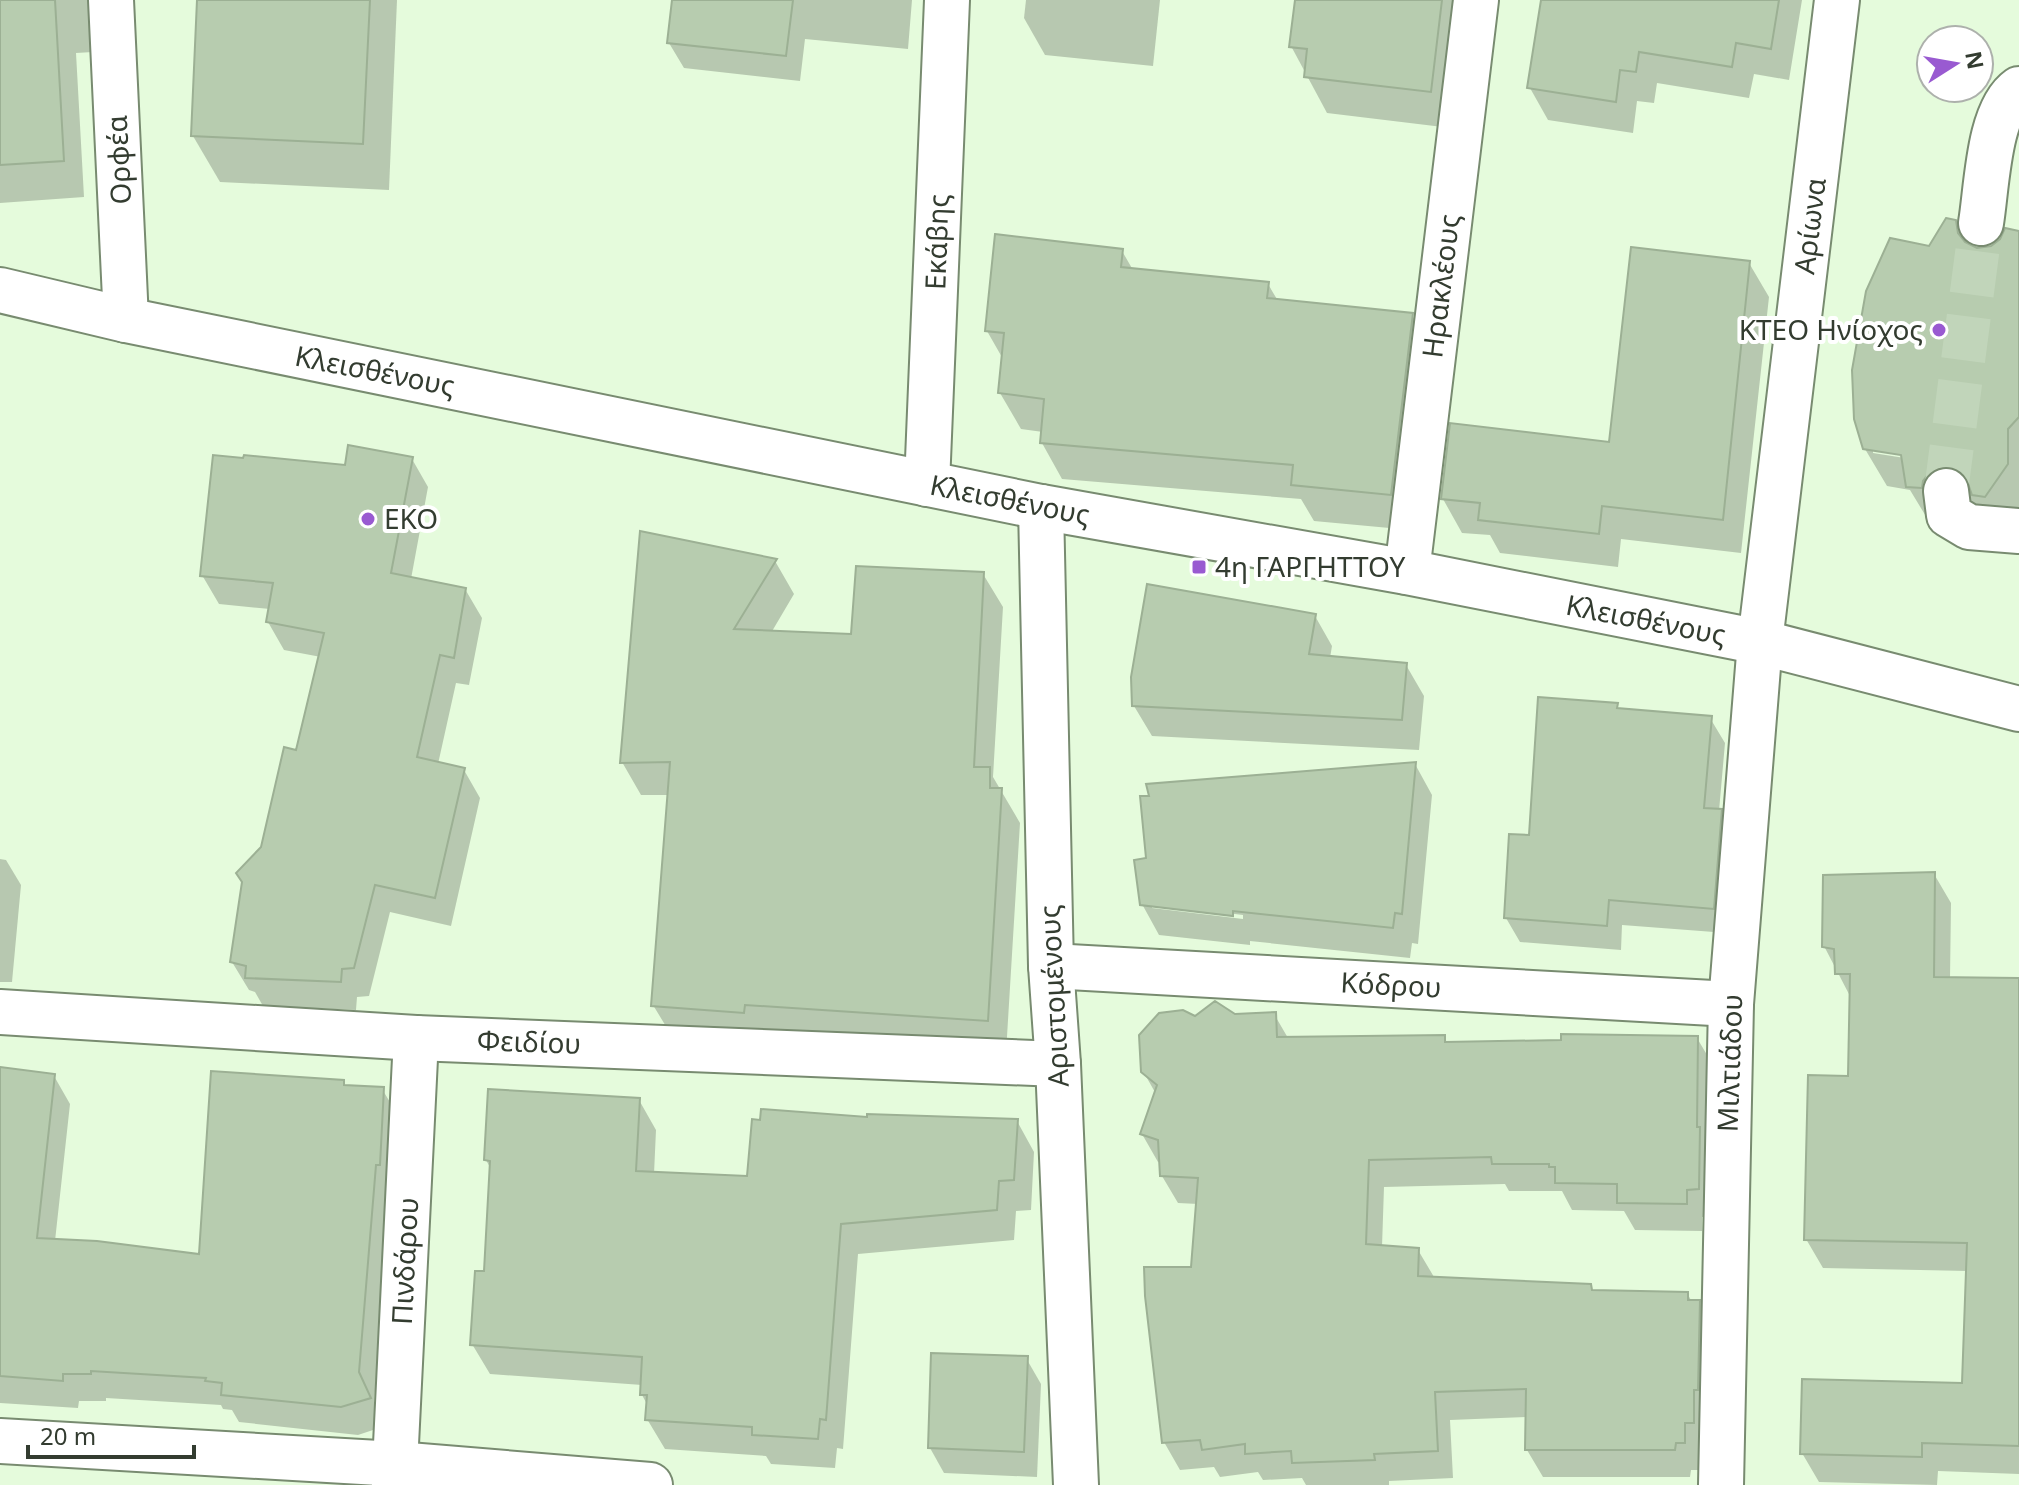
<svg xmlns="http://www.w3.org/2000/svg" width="2019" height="1485" font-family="'Noto Sans',sans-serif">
<rect width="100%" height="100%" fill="#e5fbdc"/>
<g fill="#0003" fill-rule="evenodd">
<polygon points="0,0 90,0 93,52 76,53 84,197 0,203"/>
<polygon points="199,0 397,0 389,190 220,182 193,136"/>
<polygon points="674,0 912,0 908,49 805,39 800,81 684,68 669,43"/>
<polygon points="1026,0 1160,0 1153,66 1045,55 1024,18"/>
<polygon points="1297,0 1459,0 1451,128 1327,113 1291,46"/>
<polygon points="1543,0 1802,0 1789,80 1754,74 1749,98 1657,83 1654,103 1637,101 1633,133 1548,120 1530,88"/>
<path d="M1955,221l14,25 8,4 15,-2 27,-12v278l-24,17 -15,-26 -14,-3 -36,21 -20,-33 -23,-4 -22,-37 65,-201zM1873,449l38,6v4l-38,-6z"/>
<polygon points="1122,251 1133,270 1268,284 1278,301 1412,315 1433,351 1411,530 1314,521 1301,499 1062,479 1042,443 1043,432 1021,429 1000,393 1003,359 987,331"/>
<polygon points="1749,263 1769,297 1741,553 1621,539 1618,567 1500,553 1490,535 1462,533 1443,499 1611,444"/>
<polygon points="412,459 428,487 411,579 465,589 482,618 469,685 456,683 438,764 464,770 480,798 451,926 390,912 369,996 357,997 356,1010 263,1006 255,992 249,990 232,962 263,848 298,753 321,657 284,650 268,622 270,609 219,604 202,575 346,467"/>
<polygon points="775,561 794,594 771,633 853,636 983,574 1003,607 993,777 1020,823 1006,1053 673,1038 653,1005 670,795 641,795 622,762"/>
<polygon points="1315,616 1332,646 1330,658 1406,665 1424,696 1419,750 1152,736 1134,706"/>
<polygon points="1616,705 1620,711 1710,718 1725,743 1719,811 1735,836 1727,933 1622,925 1621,950 1520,942 1506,918 1531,837"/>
<path d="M1415,764l17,31 -14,149 -6,-1 -2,15 -160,-17v4l-91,-10 -17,-31 7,-45zM1152,904l91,11v4l-91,-11z"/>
<polygon points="0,859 6,860 21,885 12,982 0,982"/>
<polygon points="1934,874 1951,903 1950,979 2019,979 2019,1474 1938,1471 1937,1485 1819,1482 1802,1453 1964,1385 1968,1271 1823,1268 1806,1239 1850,1079 1851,998 1824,946"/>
<polygon points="1274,1014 1288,1038 1444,1037 1448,1044 1697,1038 1713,1065 1714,1216 1702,1217 1702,1231 1635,1230 1624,1211 1572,1210 1562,1191 1509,1191 1505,1184 1384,1187 1382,1247 1418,1250 1434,1277 1590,1286 1594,1292 1687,1293 1692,1302 1699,1302 1715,1330 1700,1470 1691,1470 1690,1477 1543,1477 1527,1450 1528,1417 1450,1420 1453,1478 1389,1481 1389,1485 1306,1485 1302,1478 1263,1480 1258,1472 1220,1477 1214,1467 1180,1470 1164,1442 1193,1269 1198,1204 1178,1203 1162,1176 1162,1163 1158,1162 1142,1134 1156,1094 1143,1071 1195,1018"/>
<polygon points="0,1071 54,1076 70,1104 55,1241 201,1256 342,1082 346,1088 382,1089 399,1117 374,1402 385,1426 358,1435 239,1422 232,1410 223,1409 221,1405 106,1398 106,1401 79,1401 78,1408 0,1403"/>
<polygon points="639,1100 656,1130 654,1174 749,1178 868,1119 1017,1121 1034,1152 1031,1210 1016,1211 1014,1240 858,1254 843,1449 837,1448 835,1468 771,1464 766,1456 665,1449 647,1419 648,1406 642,1395 642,1385 490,1374 472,1344 486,1274 492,1171 486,1160"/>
<polygon points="1026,1358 1041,1384 1037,1477 944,1473 930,1448"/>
</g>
<g fill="#b7ccaf" stroke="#9cb094" stroke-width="2">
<polygon points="0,0 55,0 64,161 0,165"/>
<polygon points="197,0 370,0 363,144 191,136"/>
<polygon points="672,0 793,0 786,56 667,43"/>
<polygon points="1295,0 1442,0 1431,92 1304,77 1307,49 1289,47"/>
<polygon points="1541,0 1779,0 1771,49 1736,43 1732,67 1639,52 1636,72 1620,70 1616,102 1527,88"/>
<polygon points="1946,218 1956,220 1958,233 1965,242 1977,248 1991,246 2000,239 2005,228 2019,231 2019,417 2008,429 2008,464 1985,497 1972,495 1965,475 1956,468 1944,466 1930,472 1923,481 1922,488 1906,487 1901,455 1863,449 1854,419 1852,370 1866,291 1890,238 1929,246"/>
<polygon points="995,234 1123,249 1121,267 1269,282 1267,298 1413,313 1391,495 1291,485 1293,465 1040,443 1044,399 998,393 1004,333 985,331"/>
<polygon points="1631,247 1750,261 1723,520 1602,506 1599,534 1478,520 1480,503 1441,499 1450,423 1609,442"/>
<polygon points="348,445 413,457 391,573 466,588 454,658 440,655 417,757 465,768 435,898 375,885 354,968 342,969 341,982 245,978 246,966 230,962 242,882 236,873 261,847 284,747 296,750 324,633 266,622 273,583 200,576 213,455 243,458 244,455 345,465"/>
<polygon points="640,531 777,559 734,629 851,634 856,566 984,572 974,767 990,767 990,788 1002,788 988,1021 745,1005 744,1013 651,1006 670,762 620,763"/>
<polygon points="1147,584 1316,614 1309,654 1407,663 1402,720 1132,706 1131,677"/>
<polygon points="1538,697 1618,703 1617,708 1712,716 1704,808 1722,809 1714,909 1609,900 1607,926 1504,918 1509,834 1529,835"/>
<polygon points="1416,762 1402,914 1395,913 1393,928 1233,911 1233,916 1140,905 1134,860 1146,858 1140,796 1149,796 1146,784"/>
<polygon points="1935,872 1934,977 2019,978 2019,1446 1922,1443 1922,1457 1800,1454 1802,1379 1962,1383 1967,1243 1804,1240 1808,1075 1848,1076 1850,974 1835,974 1834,949 1822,947 1823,875"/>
<polygon points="1215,1001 1235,1014 1276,1012 1277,1037 1445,1035 1445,1042 1561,1040 1561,1034 1698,1036 1697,1127 1700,1127 1699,1189 1687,1190 1687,1204 1617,1203 1617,1184 1555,1183 1555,1167 1549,1167 1549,1164 1492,1164 1491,1157 1369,1160 1366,1244 1419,1248 1418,1276 1591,1284 1592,1290 1688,1292 1688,1300 1700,1300 1698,1390 1694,1390 1694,1423 1685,1423 1685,1443 1676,1443 1675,1450 1525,1450 1526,1389 1435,1392 1438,1451 1374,1454 1375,1460 1292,1463 1291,1451 1245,1454 1245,1444 1202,1450 1200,1440 1162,1443 1145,1296 1144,1267 1191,1267 1198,1178 1160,1176 1158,1140 1140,1134 1157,1085 1141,1072 1139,1035 1159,1013 1183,1010 1195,1016"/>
<polygon points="0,1067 55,1074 37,1238 97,1241 199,1254 211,1071 344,1080 344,1085 384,1087 380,1165 376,1165 359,1372 371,1398 341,1407 221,1395 222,1383 205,1381 206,1378 91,1371 91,1374 63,1374 63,1381 0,1376"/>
<polygon points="488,1089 640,1098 636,1171 747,1176 752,1119 760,1120 761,1109 867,1117 867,1114 1018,1119 1014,1180 999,1181 997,1210 841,1224 826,1420 820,1419 818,1439 752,1435 752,1427 645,1420 647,1395 640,1395 642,1357 470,1345 475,1271 484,1271 490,1161 484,1160"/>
<polygon points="931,1353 1028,1356 1024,1452 928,1448"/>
</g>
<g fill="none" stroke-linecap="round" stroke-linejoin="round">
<polyline stroke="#c1d5ba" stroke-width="44" stroke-dasharray="44 22" stroke-linecap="butt" points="1946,491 1981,223"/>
<defs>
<g id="minor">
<polyline points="111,0 126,320"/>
<path d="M1981,223c6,-36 7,-112 38,-134"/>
<polyline points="927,484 947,0"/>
<polyline points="1946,491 1949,515 1969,527 2019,531"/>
<polyline points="1041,507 1051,966 1058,1064 1076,1485"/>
<polyline points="1407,572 1476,0"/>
<polyline points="1051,966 1731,1004"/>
<polyline points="0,1012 416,1038 1058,1064"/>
<polyline points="0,1441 396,1464 650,1485"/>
<polyline points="394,1485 416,1038"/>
<polyline points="1721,1485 1731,1004 1760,642 1837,0"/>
</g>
<polyline id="major" points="0,290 126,320 1041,507 1407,572 1760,642 2019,709"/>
</defs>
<use href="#minor" stroke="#788b70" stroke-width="48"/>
<use href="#major" stroke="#788b70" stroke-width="48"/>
<use href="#minor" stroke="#fff" stroke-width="44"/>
<use href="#major" stroke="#fff" stroke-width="44"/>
</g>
<g fill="#995ad1" stroke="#fff" stroke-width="3">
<circle cx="1939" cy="330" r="8"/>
<circle cx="368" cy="519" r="8"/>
<rect x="1191" y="559" width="16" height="16" rx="4"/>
</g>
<g text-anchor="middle" stroke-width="8" stroke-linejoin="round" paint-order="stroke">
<g font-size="28" fill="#333c30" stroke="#fff">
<text transform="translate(119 160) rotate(-93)" y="10">Ορφέα</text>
<text transform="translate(1810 226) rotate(-83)" y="10">Αρίωνα</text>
<text transform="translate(937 242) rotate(-88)" y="10">Εκάβης</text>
<text transform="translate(1441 286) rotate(-83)" y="10">Ηρακλέους</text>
<text transform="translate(375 371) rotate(11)" y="10">Κλεισθένους</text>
<text transform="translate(1010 500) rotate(11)" y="10">Κλεισθένους</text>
<text transform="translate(1646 620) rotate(11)" y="10">Κλεισθένους</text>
<text transform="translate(1391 985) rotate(3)" y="10">Κόδρου</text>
<text transform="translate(1054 996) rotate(-93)" y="10">Αριστομένους</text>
<text transform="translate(529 1042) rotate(2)" y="10">Φειδίου</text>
<text transform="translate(1730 1063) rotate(-88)" y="10">Μιλτιάδου</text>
<text transform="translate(405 1261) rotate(-87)" y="10">Πινδάρου</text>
</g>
<g font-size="28" fill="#333c30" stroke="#fff" text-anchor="start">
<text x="1923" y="340" text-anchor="end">ΚΤΕΟ Hνίοχος</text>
<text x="384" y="529">ΕΚΟ</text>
<text x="1215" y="577">4η ΓΑΡΓΗΤΤΟΥ</text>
</g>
</g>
<g transform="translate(1955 64) rotate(79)"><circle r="38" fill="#ffffff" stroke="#adb1ac" stroke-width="2"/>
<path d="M0-6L14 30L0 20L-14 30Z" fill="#995ad1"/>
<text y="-12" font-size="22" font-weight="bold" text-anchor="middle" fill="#333c30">N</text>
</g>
<path d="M28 1445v12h166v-12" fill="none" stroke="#333c30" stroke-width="4"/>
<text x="40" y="1445" font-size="24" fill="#333c30" stroke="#ffffff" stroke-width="6" paint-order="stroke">20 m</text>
</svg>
